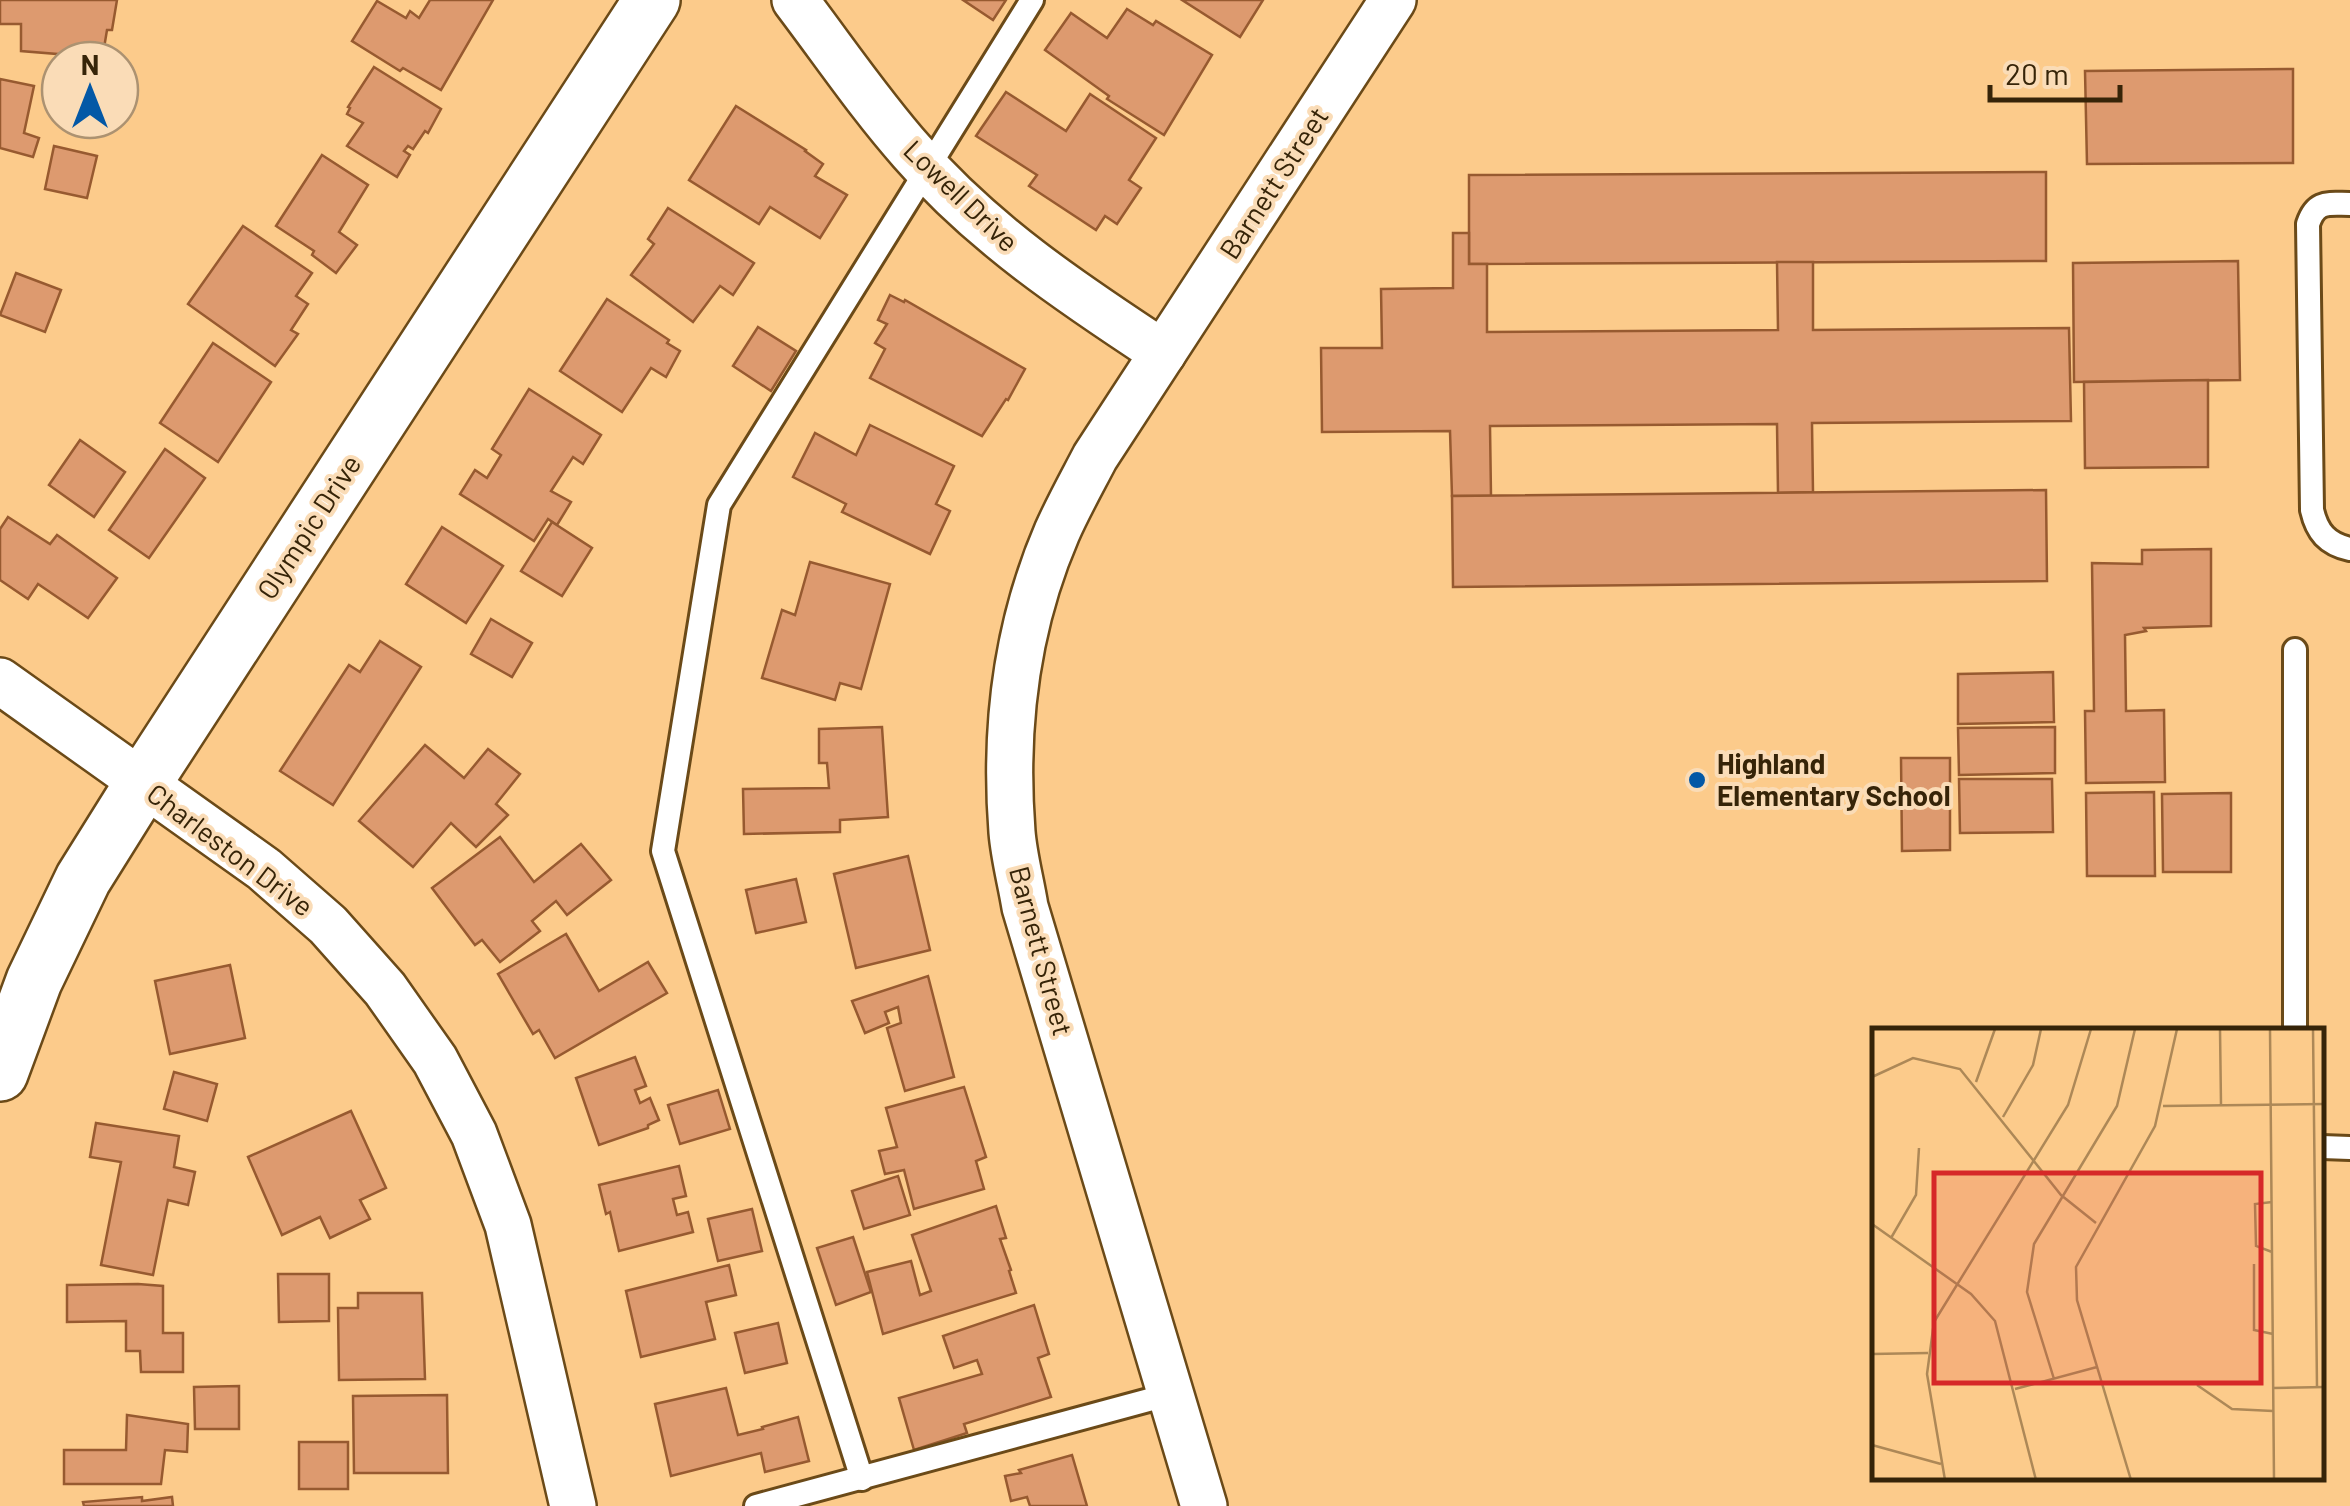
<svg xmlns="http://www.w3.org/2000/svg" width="2350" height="1506" font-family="Barlow,sans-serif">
<rect width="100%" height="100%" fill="#fccb8b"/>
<g fill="#dd9a6f" stroke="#975a30" stroke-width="2.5">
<polygon points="0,0 117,0 112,30 107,30 102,60 69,60 69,55 21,51 21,24 0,24"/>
<polygon points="430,0 493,0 441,90 403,68 400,71 352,41 377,1 406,18 410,11 419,18"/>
<polygon points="963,0 1006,0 993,20"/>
<polygon points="1182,0 1263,0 1240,37"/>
<polygon points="1127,9 1153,25 1156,21 1212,55 1164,135 1107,99 1109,96 1045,50 1071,13 1107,38"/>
<polygon points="374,67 441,109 428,133 425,131 413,149 408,146 404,151 410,155 397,177 347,146 363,123 347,114 350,108 348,107"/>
<polygon points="2293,69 2293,163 2087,164 2085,71"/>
<polygon points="0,79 34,86 24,133 39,138 33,157 0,148"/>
<polygon points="1006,92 1066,131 1090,94 1156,138 1129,180 1141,188 1117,224 1105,216 1096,230 1029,186 1037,175 976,136"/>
<polygon points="736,106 806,150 805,151 823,164 815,176 847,195 820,238 770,207 759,224 689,180"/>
<polygon points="54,146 97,156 87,198 45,189"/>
<polygon points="322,155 368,185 339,232 357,245 336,273 312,255 314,251 276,226"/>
<polygon points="2046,172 2046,261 1469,264 1469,175"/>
<polygon points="668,208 754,263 733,295 720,286 693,322 631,275 654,244 648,239"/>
<polygon points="243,226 312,273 296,296 308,304 291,330 298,334 275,366 188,304"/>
<polygon points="1453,233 1469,233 1469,264 1487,264 1487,332 1778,330 1777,262 1813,262 1813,330 2069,328 2071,421 1812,423 1813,492 1778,493 1777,424 1490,426 1491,496 1452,496 1450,431 1322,432 1321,348 1382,348 1381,289 1453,288"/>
<polygon points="2238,261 2240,380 2074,382 2073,263"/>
<polygon points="16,273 61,290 45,332 0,315"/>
<polygon points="890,295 904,302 905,300 1025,369 1008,400 1006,399 982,436 870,378 885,349 875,343 887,324 878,320"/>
<polygon points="607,299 669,340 667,343 680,351 666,377 651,368 622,412 560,371"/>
<polygon points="758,327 796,351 771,391 733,366"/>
<polygon points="213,343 271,382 218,462 160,423"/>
<polygon points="2208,380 2208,467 2085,468 2084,382"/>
<polygon points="529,389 601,435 583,464 573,457 551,491 571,502 557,525 548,519 534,541 460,494 475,470 487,478 501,455 492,449"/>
<polygon points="870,425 954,466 936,504 950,511 930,554 842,512 846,504 793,477 815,433 856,455"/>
<polygon points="80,440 125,472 94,517 49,485"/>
<polygon points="165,449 205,478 149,558 109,530"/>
<polygon points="2046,490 2047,581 1453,587 1452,496"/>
<polygon points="8,517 50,544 57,535 117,578 88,618 38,584 28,599 0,580 0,529"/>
<polygon points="552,522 592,548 562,596 521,571"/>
<polygon points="442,527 503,566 466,623 406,584"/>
<polygon points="2211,549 2211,626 2144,628 2146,631 2125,635 2126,711 2164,710 2165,782 2086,783 2085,711 2094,711 2092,563 2142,564 2142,550"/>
<polygon points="810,562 890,584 861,689 840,683 835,700 762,678 782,610 795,615"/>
<polygon points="491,619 532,643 512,677 471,654"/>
<polygon points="380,641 421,667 333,805 280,771 349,665 360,672"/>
<polygon points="2053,672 2054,722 1958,724 1958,674"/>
<polygon points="882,727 888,817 840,820 840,832 744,834 743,789 829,788 827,763 819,763 819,729"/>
<polygon points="2055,727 2055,773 1959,775 1958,728"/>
<polygon points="425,745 464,778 488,749 520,774 496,804 508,815 476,847 451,823 413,867 359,821"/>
<polygon points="1901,758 1950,758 1950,850 1902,851"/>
<polygon points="1959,779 2052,779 2053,832 1960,833"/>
<polygon points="2154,792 2155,876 2087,876 2086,793"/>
<polygon points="2231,793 2231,872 2163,872 2162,794"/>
<polygon points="500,837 534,882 581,844 611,880 567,915 556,901 532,921 540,931 500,962 482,940 475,945 432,888"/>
<polygon points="908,856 930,950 856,968 834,874"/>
<polygon points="796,879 806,922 756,933 746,890"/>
<polygon points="566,934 599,991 648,962 667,993 555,1058 539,1030 533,1034 498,974"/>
<polygon points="230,965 245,1038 170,1054 155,981"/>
<polygon points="928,976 954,1077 905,1091 887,1028 901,1023 898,1007 885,1012 889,1023 865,1033 852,1001"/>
<polygon points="635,1057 646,1086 635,1090 640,1103 650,1098 659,1120 648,1125 648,1128 599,1145 576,1078"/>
<polygon points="174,1072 217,1084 207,1121 164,1109"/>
<polygon points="964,1087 986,1157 976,1161 984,1189 914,1209 904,1170 885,1174 879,1151 897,1147 886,1108"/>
<polygon points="718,1090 730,1129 680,1144 668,1105"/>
<polygon points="351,1111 386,1188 360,1200 370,1219 330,1238 320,1217 282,1235 248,1157"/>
<polygon points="96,1123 179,1136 174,1167 195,1172 188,1205 168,1200 153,1275 101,1265 121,1162 90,1157"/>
<polygon points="679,1166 686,1196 673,1199 677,1215 688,1212 693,1232 619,1251 610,1212 606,1214 599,1185"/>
<polygon points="898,1176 910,1215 864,1229 852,1191"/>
<polygon points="996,1206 1006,1238 1000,1239 1011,1270 1009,1271 1016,1293 883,1334 867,1272 911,1261 920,1295 931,1291 912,1235"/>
<polygon points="752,1209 762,1251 718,1261 708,1219"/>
<polygon points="853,1237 871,1292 836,1305 817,1248"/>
<polygon points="729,1265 736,1295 706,1302 715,1339 641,1357 626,1291"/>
<polygon points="278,1274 329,1274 329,1321 279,1322"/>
<polygon points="138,1284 163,1286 163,1333 183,1333 183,1372 141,1372 140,1351 126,1351 126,1321 67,1322 67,1285"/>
<polygon points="358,1293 422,1293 425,1379 339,1380 338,1308 358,1308"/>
<polygon points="1034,1305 1049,1354 1038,1358 1051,1397 964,1424 967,1433 914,1450 899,1398 982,1374 977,1360 954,1368 943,1336"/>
<polygon points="778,1323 787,1363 745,1373 735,1333"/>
<polygon points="239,1386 239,1429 195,1429 194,1387"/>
<polygon points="726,1388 738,1435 763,1429 762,1427 798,1417 809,1461 765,1472 761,1453 671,1476 655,1404"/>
<polygon points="447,1395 448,1473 354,1473 353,1396"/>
<polygon points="127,1415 188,1424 187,1452 165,1450 161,1484 64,1484 64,1450 126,1450"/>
<rect x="299" y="1442" width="49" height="47"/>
<polygon points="1072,1455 1087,1506 1030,1506 1027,1497 1011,1501 1005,1476 1021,1473 1019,1470"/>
<polygon points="142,1497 142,1501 172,1497 173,1506 84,1506 83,1502"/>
</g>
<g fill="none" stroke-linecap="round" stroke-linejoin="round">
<defs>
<g id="service">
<path d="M2350,204c-22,0 -34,-4 -42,20l4,286c5,22 15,34 38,39"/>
<polyline points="2295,650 2295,1031"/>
<polyline points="2322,1147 2350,1148"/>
<polyline points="862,1479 663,851 719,505 1032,0"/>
<polyline points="756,1506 1171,1394"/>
</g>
<g id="minor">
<path d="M795,0c38,50 76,106 117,152 71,82 161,142 251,201"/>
<polyline points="0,681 264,869 328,925 385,989 435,1060 474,1134 508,1225 573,1506"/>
<path d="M1204,1506l-179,-599c-4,-25 -11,-50 -13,-75 -8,-103 4,-205 45,-300 11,-25 25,-50 38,-75l298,-457"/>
</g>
<polyline id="tertiary" points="0,1073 34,981 83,879 143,783 652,0"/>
</defs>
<use href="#service" stroke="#6b4a18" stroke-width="28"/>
<use href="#minor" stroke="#6b4a18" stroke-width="50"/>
<use href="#tertiary" stroke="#6b4a18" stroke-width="60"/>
<use href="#service" stroke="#fff" stroke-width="22"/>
<use href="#minor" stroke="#fff" stroke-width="45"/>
<use href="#tertiary" stroke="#fff" stroke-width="55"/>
</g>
<circle fill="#0358a6" stroke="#fadcb7" stroke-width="4" cx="1697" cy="780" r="10"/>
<g text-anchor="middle" stroke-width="8" stroke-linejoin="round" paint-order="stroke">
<g font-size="28" fill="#362408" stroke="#fadcb7">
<text transform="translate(1274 183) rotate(-57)" y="10">Barnett Street</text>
<text transform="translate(961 196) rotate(44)" y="10">Lowell Drive</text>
<text transform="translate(309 527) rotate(-57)" y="10">Olympic Drive</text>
<text transform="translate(230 850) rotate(37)" y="10">Charleston Drive</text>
<text transform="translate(1041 951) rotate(75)" y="10">Barnett Street</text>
</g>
<g font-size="28" font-weight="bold" fill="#362408" stroke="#fadcb7" text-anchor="start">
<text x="1717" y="774">Highland<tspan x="1717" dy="32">Elementary School</tspan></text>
</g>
</g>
<g transform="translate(1872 1028)">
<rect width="452" height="452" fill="#fccb8b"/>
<path fill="none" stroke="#ad8857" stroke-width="2.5" d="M348,1l1,76M398,1l4,451M441,1l4,358M0,49l41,-19 47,11 101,126 35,28M104,54l19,-53M291,78l162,-2M131,89l30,-52 8,-36M400,174l-17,2 1,42 16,6M0,196l99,70 24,27 41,159M19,210l25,-43 3,-47M382,236v66l19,4M0,326l56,-1M182,351l-27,-87 7,-48 83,-138 18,-77M325,357l35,24 41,2M401,360l52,-1M143,361l82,-22M0,417l69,19M73,452l-18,-106 7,-52 134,-217 23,-76M259,452l-54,-180 -1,-33 79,-141 22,-97"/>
<path fill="#d62828" fill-opacity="0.15" stroke="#d62828" stroke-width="5" d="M62,145h327v210h-327z"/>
<rect width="452" height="452" fill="none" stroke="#362408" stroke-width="5"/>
</g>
<g transform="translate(90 90)"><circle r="48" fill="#fadcb7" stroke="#ac9271" stroke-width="2.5"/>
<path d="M0-8L18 38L0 25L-18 38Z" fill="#0358a6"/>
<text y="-15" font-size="28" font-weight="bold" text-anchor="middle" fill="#362408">N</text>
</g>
<path d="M1990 85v15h130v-15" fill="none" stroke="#362408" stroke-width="5"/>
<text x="2005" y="85" font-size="30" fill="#362408" stroke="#fadcb7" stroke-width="8" paint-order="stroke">20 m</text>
</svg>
